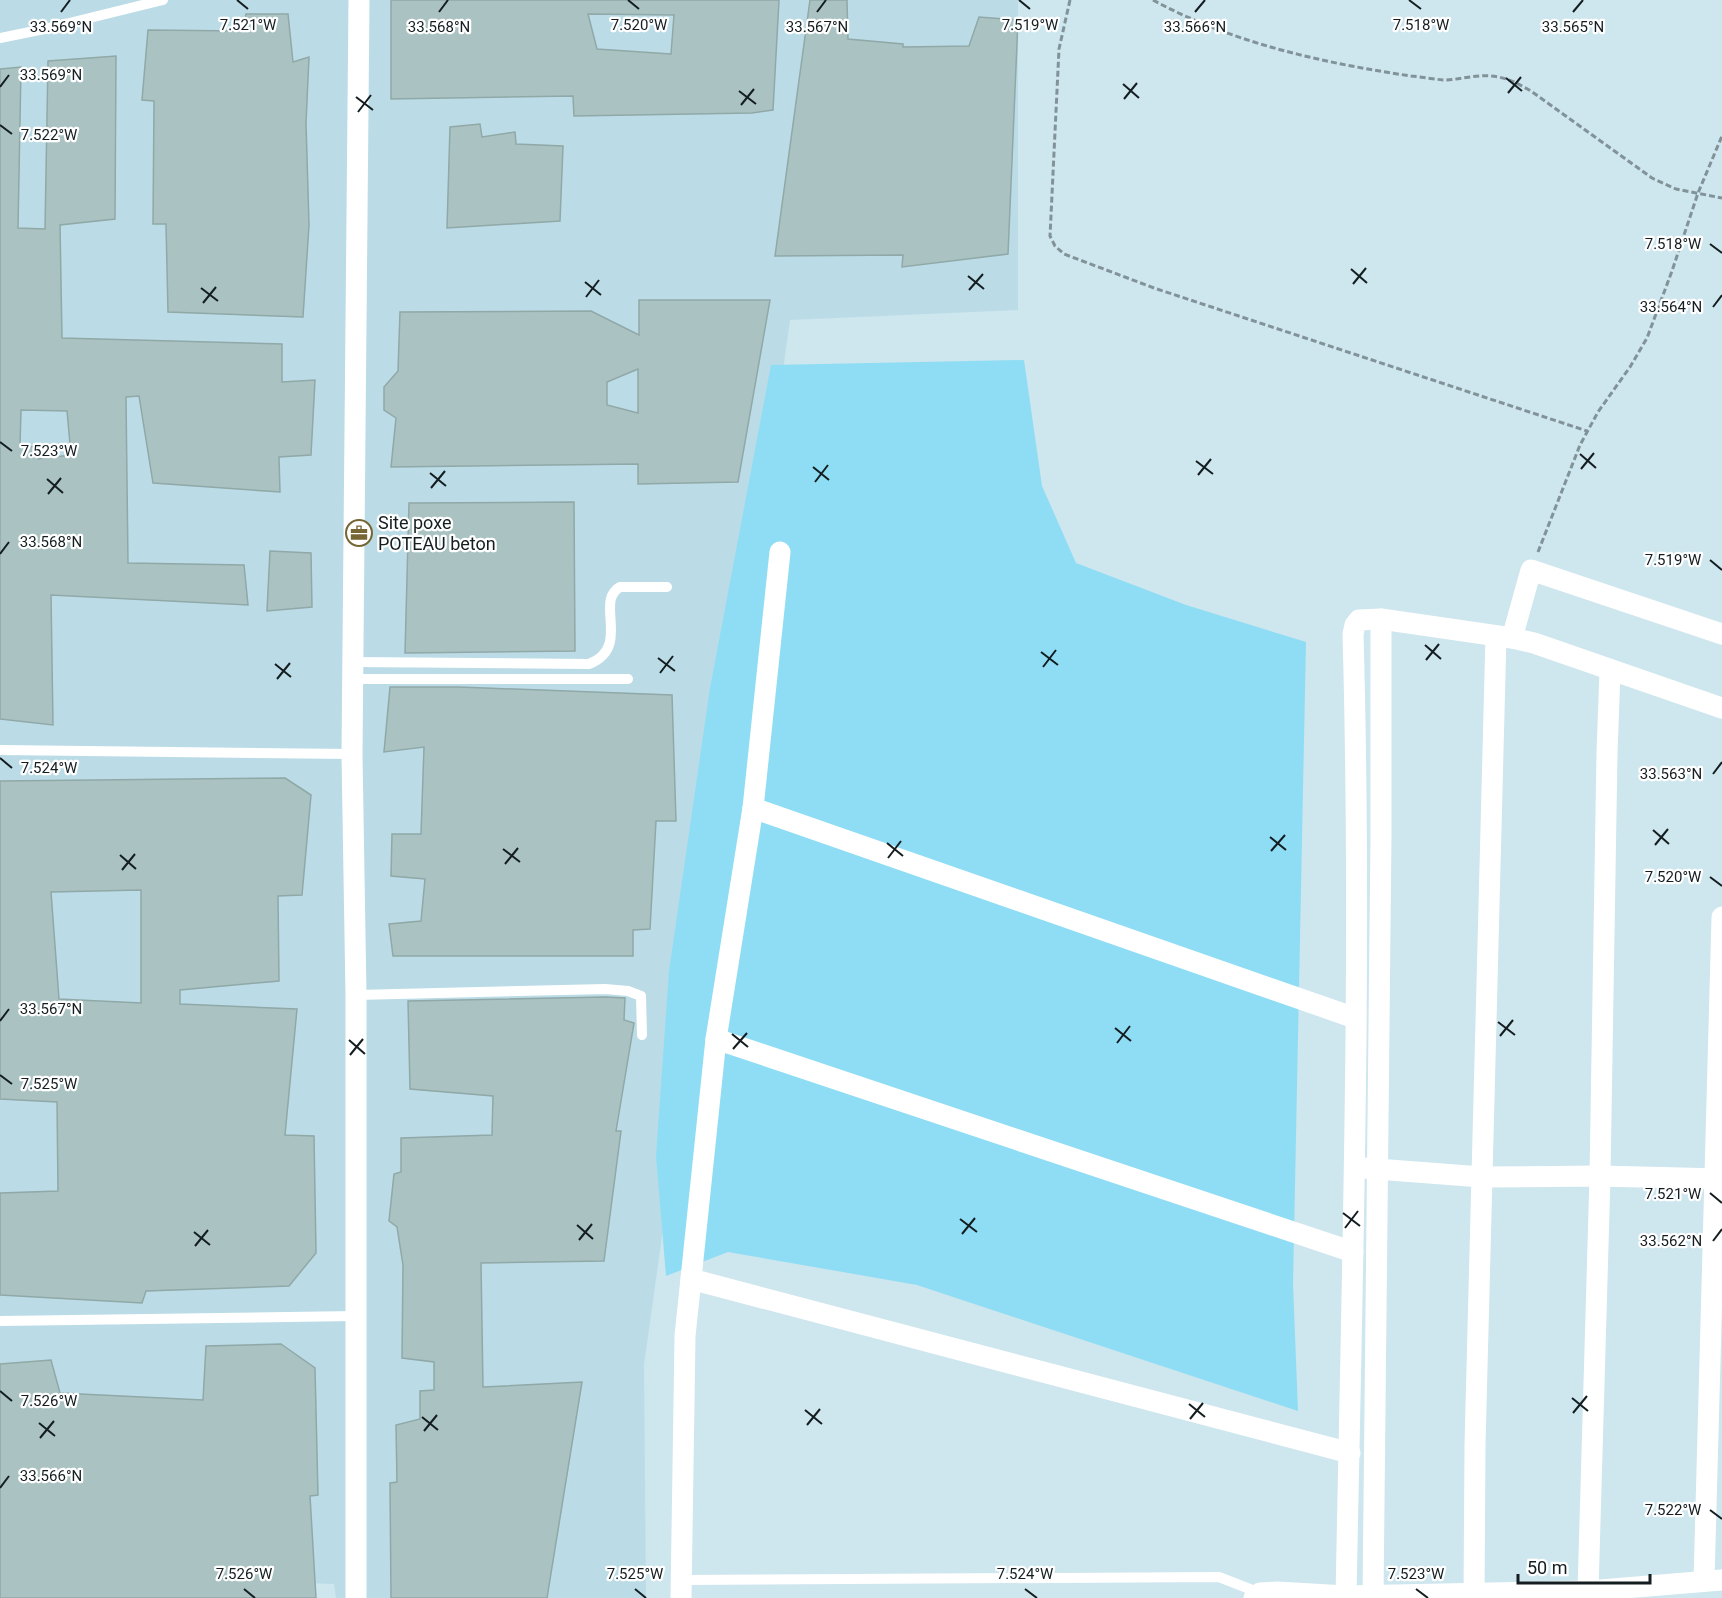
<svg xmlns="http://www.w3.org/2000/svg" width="1722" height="1598" font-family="Roboto,sans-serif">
<rect width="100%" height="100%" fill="#cee6ee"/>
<polygon fill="#bbdce6" points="0,0 1018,0 1018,310 790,320 644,1365 646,1598 336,1598 334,1584 0,1571"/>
<polygon fill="#8fddf4" points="1024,360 1042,486 1076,563 1186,605 1306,642 1293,1284 1298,1411 917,1285 728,1252 666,1276 656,1156 669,971 710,688 771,365"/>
<g fill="#aac3c2" stroke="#90a8a7" stroke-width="1.5" fill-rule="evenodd">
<path d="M391,0h388l-6,110 -21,3 -178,3 -1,-20 -182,3zM588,14l86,1 -3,39 -74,-5z"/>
<polygon points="810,0 847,0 848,39 903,44 903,47 969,46 979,17 1018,20 1008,254 902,267 903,255 775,256"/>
<polygon points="246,14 288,14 293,62 309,57 306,123 309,225 303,317 168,312 166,224 153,224 154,101 142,100 148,30 242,31"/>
<path d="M116,56l-1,163 -55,6 2,113 220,6v38l33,-2 -4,75 -32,2 1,35 -127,-9 -14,-87 -13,1 2,166 116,2 4,40 -197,-10 2,130 -53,-6v-650l21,-2 -3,161 27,1 3,-168zM21,410l46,1 4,44 -33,4v-12l-18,-1z"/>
<polygon points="480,124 482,137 515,132 516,144 563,146 560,221 447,228 450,127"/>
<path d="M639,300h131l-32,182 -100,2v-20l-247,3 5,-49 -12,-8v-23l14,-16 2,-59 191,-1 48,24zM638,369v44l-31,-8v-23z"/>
<polygon points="574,502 575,651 405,653 409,503"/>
<polygon points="270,551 311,553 312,607 267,611"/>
<polygon points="390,687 459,687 672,695 676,821 656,821 650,929 633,930 633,956 393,956 389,924 421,921 425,879 391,876 392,834 421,834 424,747 384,752"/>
<path d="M285,778l26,17 -9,100 -24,1 1,85 -99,9v14l117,5 -12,126 29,1 2,117 -27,33 -143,5 -4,12 -142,-8v-102l58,-2 -1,-89 -57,-3v-318zM141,890v113l-82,-4 -8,-107z"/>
<polygon points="605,997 625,998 624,1020 634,1023 616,1131 621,1131 604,1261 481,1263 483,1387 582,1382 547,1598 391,1598 390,1483 397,1482 396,1425 420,1419 420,1391 434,1390 434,1362 402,1358 403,1265 397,1227 389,1221 394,1174 401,1172 401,1138 492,1135 493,1096 410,1089 408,1001"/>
<polygon points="281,1344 315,1368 318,1495 310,1496 316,1598 0,1598 0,1364 51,1360 60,1393 203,1400 206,1346"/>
</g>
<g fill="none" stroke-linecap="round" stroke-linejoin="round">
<g stroke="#819399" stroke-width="3" stroke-dasharray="6 3" stroke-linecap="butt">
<polyline points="1070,0 1059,49 1050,236 1055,246 1064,254 1154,288 1587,431"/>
<path d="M1153,0c79,43 170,63 258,76 11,1 22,3 32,4 18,0 36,-7 55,-3 12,2 22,8 33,14l121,87 24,11 46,9"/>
<polyline points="1538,552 1580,445 1598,412 1630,367 1647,338 1672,271 1698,193 1722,136"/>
</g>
<g stroke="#fff" stroke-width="10">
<polyline points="0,38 49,28 163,0"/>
<path d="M353,662l236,2c43,-17 5,-63 31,-77h47"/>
<polyline points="353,679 628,679"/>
<polyline points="0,750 352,754"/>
<polyline points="356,995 605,989 628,991 641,996 642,1035"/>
<polyline points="0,1321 356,1316"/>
<polyline points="682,1580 1219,1577 1260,1593"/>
</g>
<g stroke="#fff" stroke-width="21">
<polyline points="1512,638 1531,570 1722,634"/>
<polyline points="753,808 1355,1018"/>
<polyline points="716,1039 1353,1252"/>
<polyline points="1363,1168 1482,1177 1600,1176 1722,1179"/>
<polyline points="691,1279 1350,1453"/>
<polyline points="1704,1581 1722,917"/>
<polyline points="1588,1591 1600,1176 1607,753 1610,671"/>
<polyline points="356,1598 356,995 352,754 359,0"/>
<polyline points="681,1598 685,1336 716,1039 753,808 780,552"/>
<polyline points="1254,1598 1260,1593 1277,1592 1346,1596 1588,1591 1722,1580"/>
<path d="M1346,1598c6,-321 16,-643 7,-964l2,-9 4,-5 22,-1 131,19 22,5 188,65"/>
<polyline points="1373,1598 1381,836 1381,619"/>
<polyline points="1474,1598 1475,1445 1496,636"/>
</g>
</g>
<path fill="none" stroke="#141d20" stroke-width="2" d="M237,0l11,9M628,0l11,9M1019,0l11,9M1409,0l12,9M61,12l9,-12M439,12l9,-12M817,12l9,-12M1195,12l10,-12M1573,12l10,-12M1506,78l16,13M1123,84l16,14M0,87l9,-12M739,91l17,13M1508,93l13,-16M356,97l17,13M1124,99l13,-16M741,105l13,-16M358,112l13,-17M0,125l12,9M1710,244l12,9M1351,269l16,14M968,276l16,13M585,282l16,13M1353,284l13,-16M201,288l17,13M969,290l14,-16M586,297l13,-17M203,303l13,-16M1713,307l9,-12M0,442l12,9M1580,454l16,14M1196,461l17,13M813,467l16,13M1581,469l13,-16M430,473l16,13M1198,475l13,-16M47,479l16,14M815,482l13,-17M431,488l14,-17M48,494l13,-16M0,554l9,-12M1710,560l12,10M1425,645l16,14M1041,652l17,13M658,658l17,13M1426,660l13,-16M275,664l16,13M1043,667l13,-17M660,673l13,-17M277,679l13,-16M0,758l12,10M1713,774l9,-12M1653,830l16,14M1270,837l16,13M887,843l16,13M1655,845l13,-16M503,849l17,13M1271,851l14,-16M120,855l16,14M888,858l13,-17M505,864l13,-16M122,870l13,-16M1710,877l12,9M0,1021l9,-12M1498,1022l17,13M1115,1028l16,13M732,1034l16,13M1500,1036l13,-16M349,1040l16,14M1117,1043l13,-17M733,1049l14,-16M350,1055l13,-16M0,1075l12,9M1710,1193l12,10M1343,1213l17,13M960,1219l17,13M577,1225l16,14M1345,1228l13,-17M194,1232l16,13M962,1234l13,-16M579,1240l13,-16M1713,1241l9,-12M195,1246l13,-16M0,1391l12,10M1572,1398l16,13M1189,1404l16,13M805,1410l17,14M1573,1413l14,-17M422,1417l16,13M1190,1419l13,-16M39,1423l16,13M807,1425l13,-16M424,1431l13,-16M40,1438l14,-17M0,1488l9,-12M1710,1510l12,9M244,1589l11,9M635,1589l11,9M1025,1589l12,9M1416,1589l12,9"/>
<defs>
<symbol id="office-ring" viewBox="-11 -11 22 22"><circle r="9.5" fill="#fff" stroke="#766634" stroke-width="1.5"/><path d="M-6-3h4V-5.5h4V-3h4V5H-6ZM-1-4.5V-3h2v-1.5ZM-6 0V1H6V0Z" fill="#766634"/></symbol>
</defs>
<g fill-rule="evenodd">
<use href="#office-ring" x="344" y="518" width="30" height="30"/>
</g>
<g text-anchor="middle" stroke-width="4.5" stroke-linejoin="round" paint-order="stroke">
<g font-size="18" fill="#141d20" stroke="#fff" text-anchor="start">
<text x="378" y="529">Site poxe<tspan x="378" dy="21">POTEAU beton</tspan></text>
</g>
</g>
<g font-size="15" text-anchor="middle" fill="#141d20" stroke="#fff" stroke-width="4.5" stroke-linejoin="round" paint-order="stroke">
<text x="248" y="30">7.521°W</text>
<text x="639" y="30">7.520°W</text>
<text x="1030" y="30">7.519°W</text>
<text x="1421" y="30">7.518°W</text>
<text x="61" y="32">33.569°N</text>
<text x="439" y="32">33.568°N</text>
<text x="817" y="32">33.567°N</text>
<text x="1195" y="32">33.566°N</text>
<text x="1573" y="32">33.565°N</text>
<text x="51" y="80">33.569°N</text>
<text x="49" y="140">7.522°W</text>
<text x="1673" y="249">7.518°W</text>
<text x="1671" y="312">33.564°N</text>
<text x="49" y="456">7.523°W</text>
<text x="51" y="547">33.568°N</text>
<text x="1673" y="565">7.519°W</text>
<text x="49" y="773">7.524°W</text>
<text x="1671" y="779">33.563°N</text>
<text x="1673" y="882">7.520°W</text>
<text x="51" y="1014">33.567°N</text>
<text x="49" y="1089">7.525°W</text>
<text x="1673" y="1199">7.521°W</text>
<text x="1671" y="1246">33.562°N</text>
<text x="49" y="1406">7.526°W</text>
<text x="51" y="1481">33.566°N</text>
<text x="1673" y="1515">7.522°W</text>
<text x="244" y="1579">7.526°W</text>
<text x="635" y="1579">7.525°W</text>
<text x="1025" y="1579">7.524°W</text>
<text x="1416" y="1579">7.523°W</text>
</g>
<path d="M1518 1574v9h132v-9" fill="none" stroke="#141d20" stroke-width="3"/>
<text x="1527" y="1574" font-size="18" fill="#141d20" stroke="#ffffff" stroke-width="4.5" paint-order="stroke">50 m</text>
</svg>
